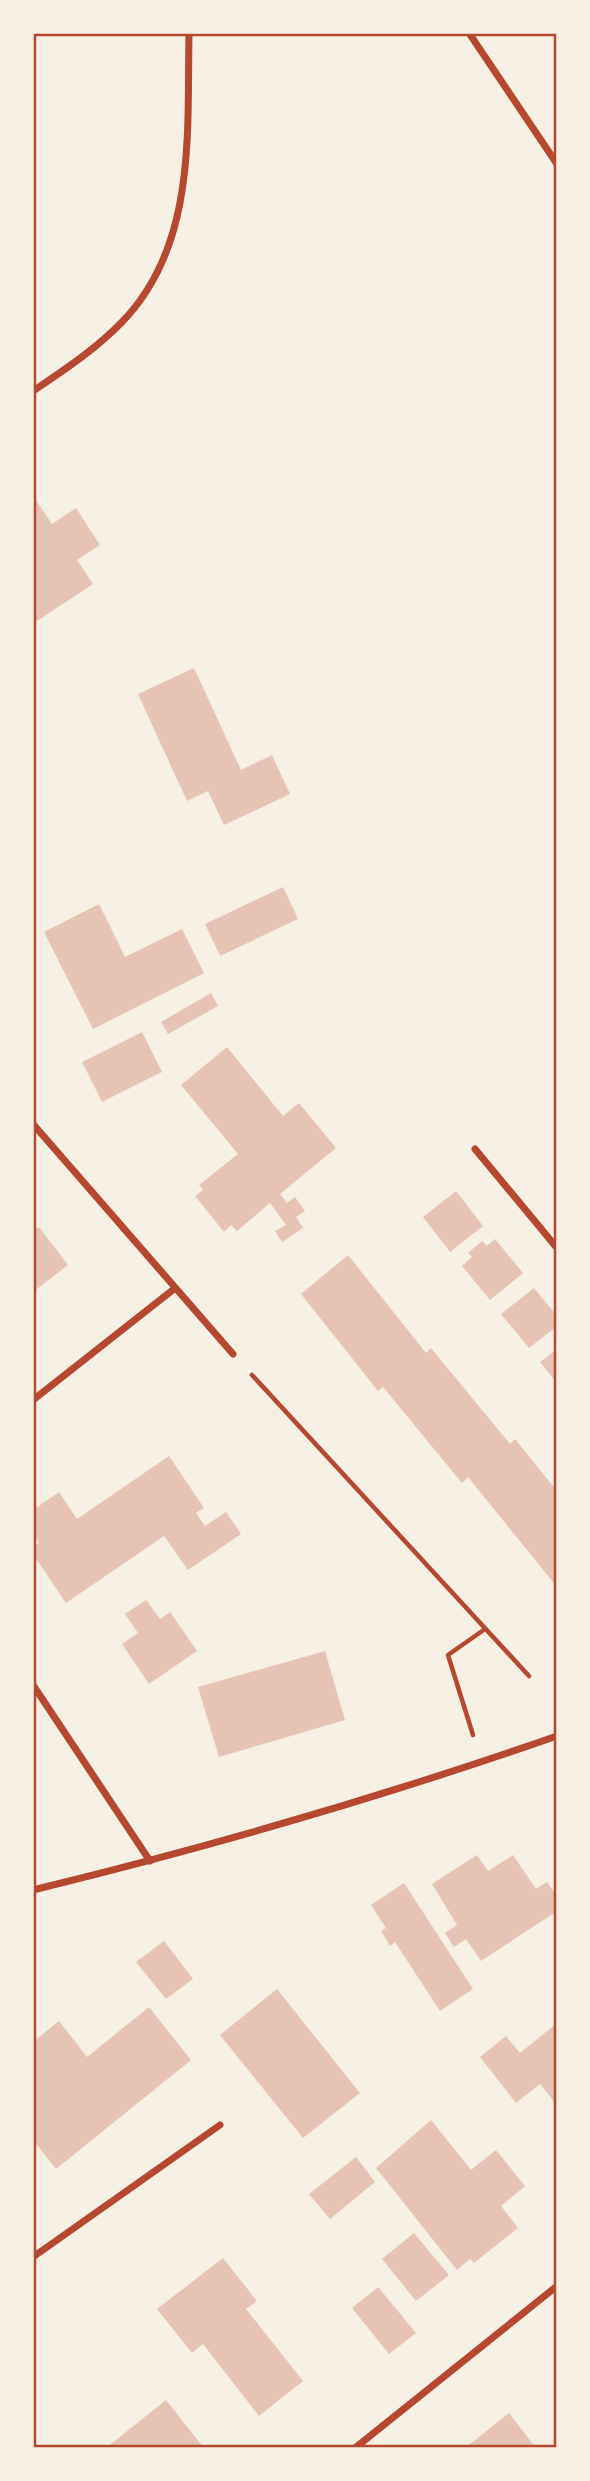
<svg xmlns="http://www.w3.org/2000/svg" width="590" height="2481" font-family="Overpass,sans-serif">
<rect width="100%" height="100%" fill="#f6efe4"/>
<g fill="#e6c5b7">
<polygon points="33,496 52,524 76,508 100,545 77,560 93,584 37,621 33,616"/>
<polygon points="194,668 241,770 272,755 290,794 224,825 208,791 187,801 138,694"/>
<polygon points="283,887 298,919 220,956 205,924"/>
<polygon points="99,904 125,957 182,929 204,973 93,1029 44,932"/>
<polygon points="211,993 218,1006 168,1034 161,1022"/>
<polygon points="142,1032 162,1072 102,1102 82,1062"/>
<polygon points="227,1047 283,1116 299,1103 336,1148 280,1194 287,1203 295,1197 305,1211 296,1217 303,1228 282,1242 275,1231 286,1225 270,1203 237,1231 231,1225 224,1232 195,1196 203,1190 199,1185 238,1154 181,1085"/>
<polygon points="456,1191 483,1226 450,1252 423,1217"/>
<polygon points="39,1227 68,1265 33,1292 33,1231"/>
<polygon points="495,1239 523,1273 490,1300 462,1266 472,1257 468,1253 482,1241 487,1246"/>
<polygon points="348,1255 426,1353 431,1348 510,1444 515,1439 557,1491 557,1587 468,1477 462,1483 383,1387 378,1391 301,1294"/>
<polygon points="534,1288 557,1316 557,1326 529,1348 501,1314"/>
<polygon points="557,1349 557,1383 540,1362"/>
<polygon points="169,1456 204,1508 196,1513 205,1526 226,1512 241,1534 188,1570 164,1536 66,1603 33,1554 33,1547 39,1543 33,1534 33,1510 59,1492 77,1519"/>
<polygon points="146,1600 160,1619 170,1612 197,1651 149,1684 122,1644 138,1633 125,1614"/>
<polygon points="325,1651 345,1720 219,1757 198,1687"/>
<polygon points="477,1855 488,1871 513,1855 536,1889 547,1882 557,1897 557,1911 481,1961 466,1939 454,1947 445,1933 457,1925 432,1884"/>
<polygon points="404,1883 473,1989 440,2011 395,1942 390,1946 381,1931 386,1928 371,1905"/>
<polygon points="164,1941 193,1979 166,1999 136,1962"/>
<polygon points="277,1989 360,2093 303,2138 220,2035"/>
<polygon points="149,2007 191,2060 56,2169 33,2140 33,2042 59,2021 87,2057"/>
<polygon points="557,2023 557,2105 540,2084 516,2103 480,2057 506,2036 520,2053"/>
<polygon points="431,2120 471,2170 496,2150 525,2186 501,2206 518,2228 474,2263 470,2259 457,2270 376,2168"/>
<polygon points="356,2157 375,2182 330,2219 309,2194"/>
<polygon points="414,2233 449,2275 416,2301 382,2259"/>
<polygon points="223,2258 257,2301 246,2309 303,2381 259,2416 203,2344 192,2353 157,2309"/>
<polygon points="378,2287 416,2333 389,2354 352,2308"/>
<polygon points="166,2400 204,2448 106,2448"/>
<polygon points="509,2413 536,2448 465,2448"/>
</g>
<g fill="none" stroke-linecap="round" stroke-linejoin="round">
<g stroke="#b5482f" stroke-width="4.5">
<polyline points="252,1375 529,1676"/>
<polyline points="473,1735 448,1655 485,1629"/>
</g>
<g stroke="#b5482f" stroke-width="7">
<polyline points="469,33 557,164"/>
<path d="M33,391c31,-21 63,-42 89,-69 75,-77 65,-191 67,-289"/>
<polyline points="33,1124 233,1354"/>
<polyline points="475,1149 557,1248"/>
<polyline points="33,1400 174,1289"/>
<polyline points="33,1685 150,1861"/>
<path d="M33,1890c176,-43 352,-94 524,-154"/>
<polyline points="33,2257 220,2125"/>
<polyline points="355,2448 557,2286"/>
</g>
</g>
<rect width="590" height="2481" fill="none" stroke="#f6efe4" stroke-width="70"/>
<rect x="35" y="35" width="520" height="2411" fill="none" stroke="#b5482f" stroke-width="2.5"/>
</svg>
